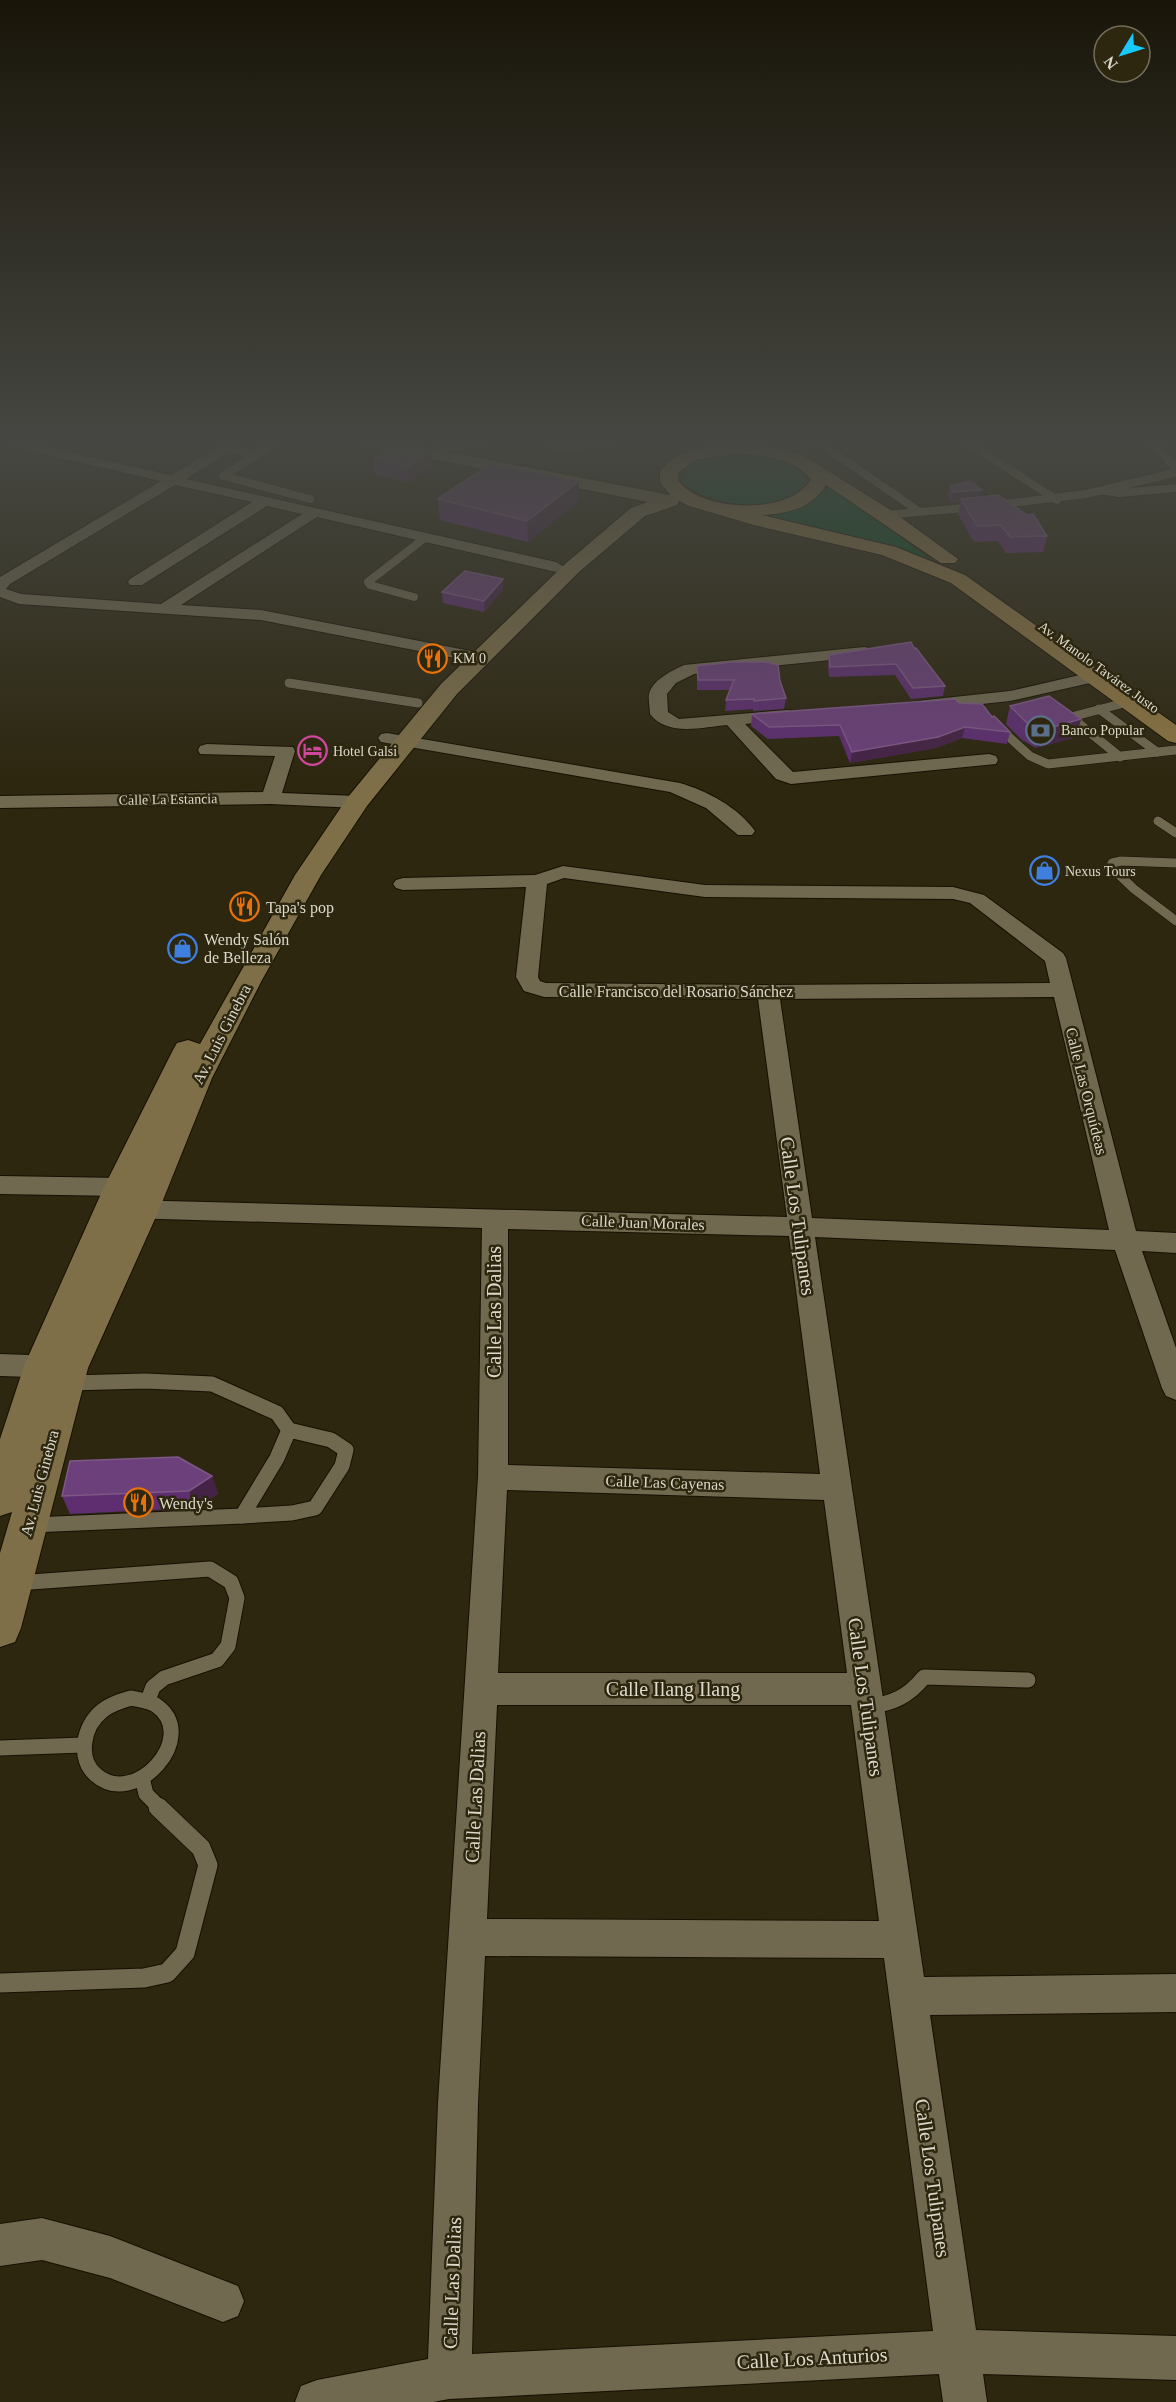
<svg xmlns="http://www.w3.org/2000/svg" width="1176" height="2402" font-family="Georgia,serif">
<rect width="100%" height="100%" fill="#2d2710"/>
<g fill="#064c25">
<path d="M738,453c24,2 56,3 69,27 -12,38 -104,27 -125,1 1,-26 36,-25 56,-28z"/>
<path d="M830,486l100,73 -47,-14 -135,-30c32,-3 58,-5 82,-29z"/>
</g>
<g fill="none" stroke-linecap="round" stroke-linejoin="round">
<defs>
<g id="lane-far3">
<polyline points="277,442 223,476 310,499"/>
<polyline points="545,442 556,448 609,442"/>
<polyline points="818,442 920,512"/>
<polyline points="967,442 1057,500"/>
<polyline points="227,448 256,454"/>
<polyline points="441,449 484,442"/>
<polyline points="800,460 808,442"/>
<polyline points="996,505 1086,494 1174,473 1173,465 1151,442"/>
<polyline points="885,515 976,507"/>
<polyline points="414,597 370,585 368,582 426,537"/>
</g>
<g id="lane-far2">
<polyline points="289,683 418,703"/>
<polyline points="1099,709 1157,752"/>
<polyline points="998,727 1030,756 1048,764 1176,750"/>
<polyline points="1120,757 1071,717 1128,702"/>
<polyline points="1158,821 1176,833"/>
<polyline points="1176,863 1121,861 1112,863 1111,867 1134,889 1176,921"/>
</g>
<g id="lane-far1">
<polyline points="242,1516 292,1513 315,1508 342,1466 346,1450 331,1440 289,1430"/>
<polyline points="32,1525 242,1516 277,1458 289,1430 277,1413 212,1384 145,1381 69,1383"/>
<polyline points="17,1583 210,1569 231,1582 237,1598 228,1646 217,1660 164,1678 153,1687 148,1700"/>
<path d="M131,1698c8,2 20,3 26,8 43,31 -22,103 -61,69 -19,-16 -13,-49 6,-64 8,-7 19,-10 29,-13z"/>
<path d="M868,1707c25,-4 40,-10 56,-30l104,3"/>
<polyline points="0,1748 83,1745"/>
<polyline points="142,1778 146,1794 160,1808"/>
</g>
<polyline id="lane" points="0,1983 144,1978 167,1973 185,1953 208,1865 201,1848 158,1807"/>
<g id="street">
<path d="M0,442h24l147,33 56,-33h17l-58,37 370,83 8,5 -8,5 -239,-55 -136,88 80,5 225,44 3,4 -3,4 -6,1 -219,-43 -242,-16 -19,-7v-20l161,-96 -155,-35zM175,485l77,17 -122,77 -2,3 2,3h12l125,-79 35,8 -141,90 -140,-10 -15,-5 4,-5z"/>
<polygon points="1176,484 1176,492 1119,497 1098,494 1096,491 1103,487 1119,489"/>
<path d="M864,647l6,1 2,4 -2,4 -176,18 -18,9 -9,11 1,18 11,7 108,-9 6,1 3,4 -3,4 -48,5 48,48 196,-18 7,2 2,4 -2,4 -205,20 -15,-5 -49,-54c-24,2 -60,12 -77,-11 0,-6 -2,-15 -1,-20 4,-15 23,-23 35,-29z"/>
<polygon points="1093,672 1099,673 1102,677 1099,681 1010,701 926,710 920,709 917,705 920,701 926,700 1010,691"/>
<path d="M387,733l293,50c27,8 58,24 75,48l-3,4h-14l-32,-27 -36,-16 -289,-50 -3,-4 3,-4z"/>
<polygon points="207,744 293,747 295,751 282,793 357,796 364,798 367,802 364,806 357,808 271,804 0,808 0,796 263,792 275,756 200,754 198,750 200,746"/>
<path d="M563,866l142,19 248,2 31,8 79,58 3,5 70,273 40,2v20l-34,-2 34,97v52l-10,-4 -4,-8 -47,-138 -300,-13 109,740 252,-3v38l-246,3 46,315 200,6v44l-193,-6 4,28h-44l-4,-28 -490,25 -16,3h-138l6,-16 16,-6 111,-21 10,-256 40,-626 4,-249 -356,-10 -9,-2 -4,-7 4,-7 9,-2 661,17 -29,-218 -214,-2 -20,-6 -8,-14 10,-90 -123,3 -7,-2 -3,-4 3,-4 7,-2 132,-3zM564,878l141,19 248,2 17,4 75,58 5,22 -282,2 -222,-2 -6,-2 -2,-4 9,-93zM1054,997l55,233 -297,-12 -32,-219zM508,1229l281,7 31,238 -312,-9zM507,1490l317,10 23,173h-349zM497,1705h354l28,216 -392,-2zM485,1956l399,2 49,373 -461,23 6,-251z"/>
<polygon points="0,1176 120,1178 129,1181 133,1187 129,1193 120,1196 0,1194"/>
<polygon points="0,1354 60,1356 70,1359 74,1367 70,1375 60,1378 0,1376"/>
<polygon points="42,2218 110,2236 238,2286 244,2301 238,2316 223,2322 110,2278 42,2260 0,2266 0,2224"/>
</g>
<polygon id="secondary" points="362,442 398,442 670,495 677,497 679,501 677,505 645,516 579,572 457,694 367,806 321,875 262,980 212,1078 159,1210 88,1368 21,1628 15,1642 0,1647 0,1553 12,1512 0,1516 0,1439 24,1366 104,1187 173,1050 177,1043 188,1040 200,1044 295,875 348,797 398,736 441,684 565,564 631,508 648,502 371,447 365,446"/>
<path id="primary" d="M733,444l48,5 28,10 83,52 66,48 -3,4h-14l-115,-78c-13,23 -39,29 -64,30l134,32 69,28 211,150v18l-8,-2 -217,-158 -69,-28 -128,-30 -65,-19 -17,-9 -12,-15v-10c16,-24 46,-26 73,-28zM733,454c28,1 58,2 78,25 -21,37 -108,33 -133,2v-8l18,-13z"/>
</defs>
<use href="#lane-far3" stroke="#161000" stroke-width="9"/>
<use href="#lane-far2" stroke="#161000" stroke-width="10"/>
<use href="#lane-far1" stroke="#161000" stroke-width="17"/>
<use href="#lane" stroke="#161000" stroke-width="21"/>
<use href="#street" stroke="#161000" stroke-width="2"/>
<use href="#secondary" stroke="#161000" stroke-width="2"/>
<use href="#primary" stroke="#161000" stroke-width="2"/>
<use href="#lane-far3" stroke="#706950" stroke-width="8"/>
<use href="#lane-far2" stroke="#706950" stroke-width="9"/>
<use href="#lane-far1" stroke="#706950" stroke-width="15"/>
<use href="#lane" stroke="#706950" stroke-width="19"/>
<use href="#street" fill="#706950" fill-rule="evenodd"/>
<use href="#secondary" fill="#7e6f49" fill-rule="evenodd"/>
<use href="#primary" fill="#8c7442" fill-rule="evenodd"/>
</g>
<g fill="#5e2e71">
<polygon points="374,459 433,465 409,482 375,475"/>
<polygon points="579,481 579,501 528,542 440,520 438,499"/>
<polygon points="950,486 980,497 1047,536 1043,552 1006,553 998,541 974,542 958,514 960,502 952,503 948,496"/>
<polygon points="503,590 484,612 443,603 442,592"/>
<polygon points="914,648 945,686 943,696 911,699 895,675 829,677 828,666 829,655"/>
<polygon points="697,666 780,681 786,698 784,709 753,711 753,709 725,711 726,700 730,690 697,690"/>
<polygon points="1010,706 1081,719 1076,737 1036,748 1022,740 1006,724"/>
<polygon points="752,714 992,717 1010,732 1007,744 962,738 936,748 850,763 839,736 768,739 751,726"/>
<polygon points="212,1476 218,1494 195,1508 70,1514 62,1496"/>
</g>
<g fill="#452346">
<polygon points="432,450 433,465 409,482 408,467"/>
<polygon points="579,481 579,501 528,542 527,521"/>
<polygon points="982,490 980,500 961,499 960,502 952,503 953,492"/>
<polygon points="503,579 503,590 484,612 484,601"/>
<polygon points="1081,719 1076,737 1036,748 1040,731"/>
<polygon points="965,727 962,738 936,748 850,763 852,752"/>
<polygon points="212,1476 218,1494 195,1508 189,1491"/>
</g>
<g fill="#6c407a" stroke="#7e5887" stroke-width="1.5">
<polygon points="398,443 432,450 408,467 374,459"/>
<polygon points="490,464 579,481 527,521 438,499"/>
<polygon points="970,481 982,490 953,492 950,486"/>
<polygon points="998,495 1027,515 1033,514 1047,536 1010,537 1001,525 977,526 961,499"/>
<polygon points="465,571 503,579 484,601 442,592"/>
<polygon points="911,642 914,648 916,648 945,686 913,688 896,664 830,667 829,655"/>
<polygon points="732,662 767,662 778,665 780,681 786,698 754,701 754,699 726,700 734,680 698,680 697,666"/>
<polygon points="1049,696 1081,719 1040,731 1026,722 1010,706"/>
<polygon points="955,699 959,703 982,704 992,717 994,716 1010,732 965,727 938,737 852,752 840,725 769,727 752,714"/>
<polygon points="178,1457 212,1476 189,1491 62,1496 70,1461"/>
</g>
<linearGradient id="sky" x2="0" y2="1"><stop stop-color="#191509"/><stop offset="0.57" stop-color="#464742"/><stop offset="1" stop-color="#464742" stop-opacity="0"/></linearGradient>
<rect width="1176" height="778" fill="url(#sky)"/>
<defs>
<symbol id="restaurant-ring" viewBox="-11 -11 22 22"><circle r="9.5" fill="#2d2710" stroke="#e8710a" stroke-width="1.5"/><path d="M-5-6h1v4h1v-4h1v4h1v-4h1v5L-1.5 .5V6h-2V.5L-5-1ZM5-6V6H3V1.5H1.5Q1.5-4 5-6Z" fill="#e8710a"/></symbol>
<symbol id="bank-ring" viewBox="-11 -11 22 22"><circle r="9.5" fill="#2d2710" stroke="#5c6f8a" stroke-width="1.5"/><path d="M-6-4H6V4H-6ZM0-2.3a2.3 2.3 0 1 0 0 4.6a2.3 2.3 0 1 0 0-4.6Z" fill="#5c6f8a"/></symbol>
<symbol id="hotel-ring" viewBox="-11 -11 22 22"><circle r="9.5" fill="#2d2710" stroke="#d1479c" stroke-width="1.5"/><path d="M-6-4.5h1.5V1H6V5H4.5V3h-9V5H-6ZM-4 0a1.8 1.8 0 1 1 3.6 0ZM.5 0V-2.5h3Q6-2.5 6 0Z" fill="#d1479c"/></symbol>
<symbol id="shop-ring" viewBox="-11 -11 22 22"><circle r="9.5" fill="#2d2710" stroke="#3f7fe0" stroke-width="1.5"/><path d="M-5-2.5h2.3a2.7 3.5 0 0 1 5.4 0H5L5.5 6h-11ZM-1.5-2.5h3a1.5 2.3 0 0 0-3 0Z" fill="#3f7fe0"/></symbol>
</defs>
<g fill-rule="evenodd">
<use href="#restaurant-ring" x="416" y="642" width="33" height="33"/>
<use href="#bank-ring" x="1024" y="714" width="33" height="33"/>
<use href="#hotel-ring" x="296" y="734" width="33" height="33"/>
<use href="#shop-ring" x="1028" y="854" width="33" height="33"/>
<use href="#restaurant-ring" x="228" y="890" width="33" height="33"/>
<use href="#shop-ring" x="166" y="932" width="33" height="33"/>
<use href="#restaurant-ring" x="122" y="1486" width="33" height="33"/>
</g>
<g text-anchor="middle" stroke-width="5" stroke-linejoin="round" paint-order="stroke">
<g font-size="14" fill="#dcd9cb" stroke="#2d2710" text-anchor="start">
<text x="453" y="663">KM 0</text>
<text x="1061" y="735">Banco Popular</text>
<text x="333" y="756">Hotel Galsi</text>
<text x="1065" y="876">Nexus Tours</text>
</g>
<g font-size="14" fill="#dcd9cb" stroke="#2d2710">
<text transform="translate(1099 667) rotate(36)" y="5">Av. Manolo Tavárez Justo</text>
<text transform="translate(168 799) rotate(-1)" y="5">Calle La Estancia</text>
</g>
<g font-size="16" fill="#dcd9cb" stroke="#2d2710" text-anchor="start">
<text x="266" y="913">Tapa's pop</text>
<text x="204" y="945">Wendy Salón<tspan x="204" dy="18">de Belleza</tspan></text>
<text x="159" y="1509">Wendy's</text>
</g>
<g font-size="16" fill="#dcd9cb" stroke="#2d2710">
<text x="676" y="997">Calle Francisco del Rosario Sánchez</text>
<text transform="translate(221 1034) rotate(-63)" y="6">Av. Luis Ginebra</text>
<text transform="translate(1087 1091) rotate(76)" y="6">Calle Las Orquídeas</text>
<text transform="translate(643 1222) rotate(2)" y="6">Calle Juan Morales</text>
<text transform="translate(665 1482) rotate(2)" y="6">Calle Las Cayenas</text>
<text transform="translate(39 1483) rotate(-75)" y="6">Av. Luis Ginebra</text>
</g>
<g font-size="20" fill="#dcd9cb" stroke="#2d2710">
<text transform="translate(798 1216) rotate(82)" y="7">Calle Los Tulipanes</text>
<text transform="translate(494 1312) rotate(-90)" y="7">Calle Las Dalias</text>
<text x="673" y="1696">Calle Ilang Ilang</text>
<text transform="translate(866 1697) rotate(82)" y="7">Calle Los Tulipanes</text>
<text transform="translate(475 1797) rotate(-87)" y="7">Calle Las Dalias</text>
<text transform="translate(933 2178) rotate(82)" y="7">Calle Los Tulipanes</text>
<text transform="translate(452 2283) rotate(-88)" y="7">Calle Las Dalias</text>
<text transform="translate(812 2358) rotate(-3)" y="7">Calle Los Anturios</text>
</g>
</g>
<g transform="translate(1122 54) rotate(232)"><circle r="28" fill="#2d2710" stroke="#736e5b" stroke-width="1.5"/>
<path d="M0-4.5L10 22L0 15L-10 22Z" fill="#18cafc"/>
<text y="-9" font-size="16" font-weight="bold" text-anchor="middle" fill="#dcd9cb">N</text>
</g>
</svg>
